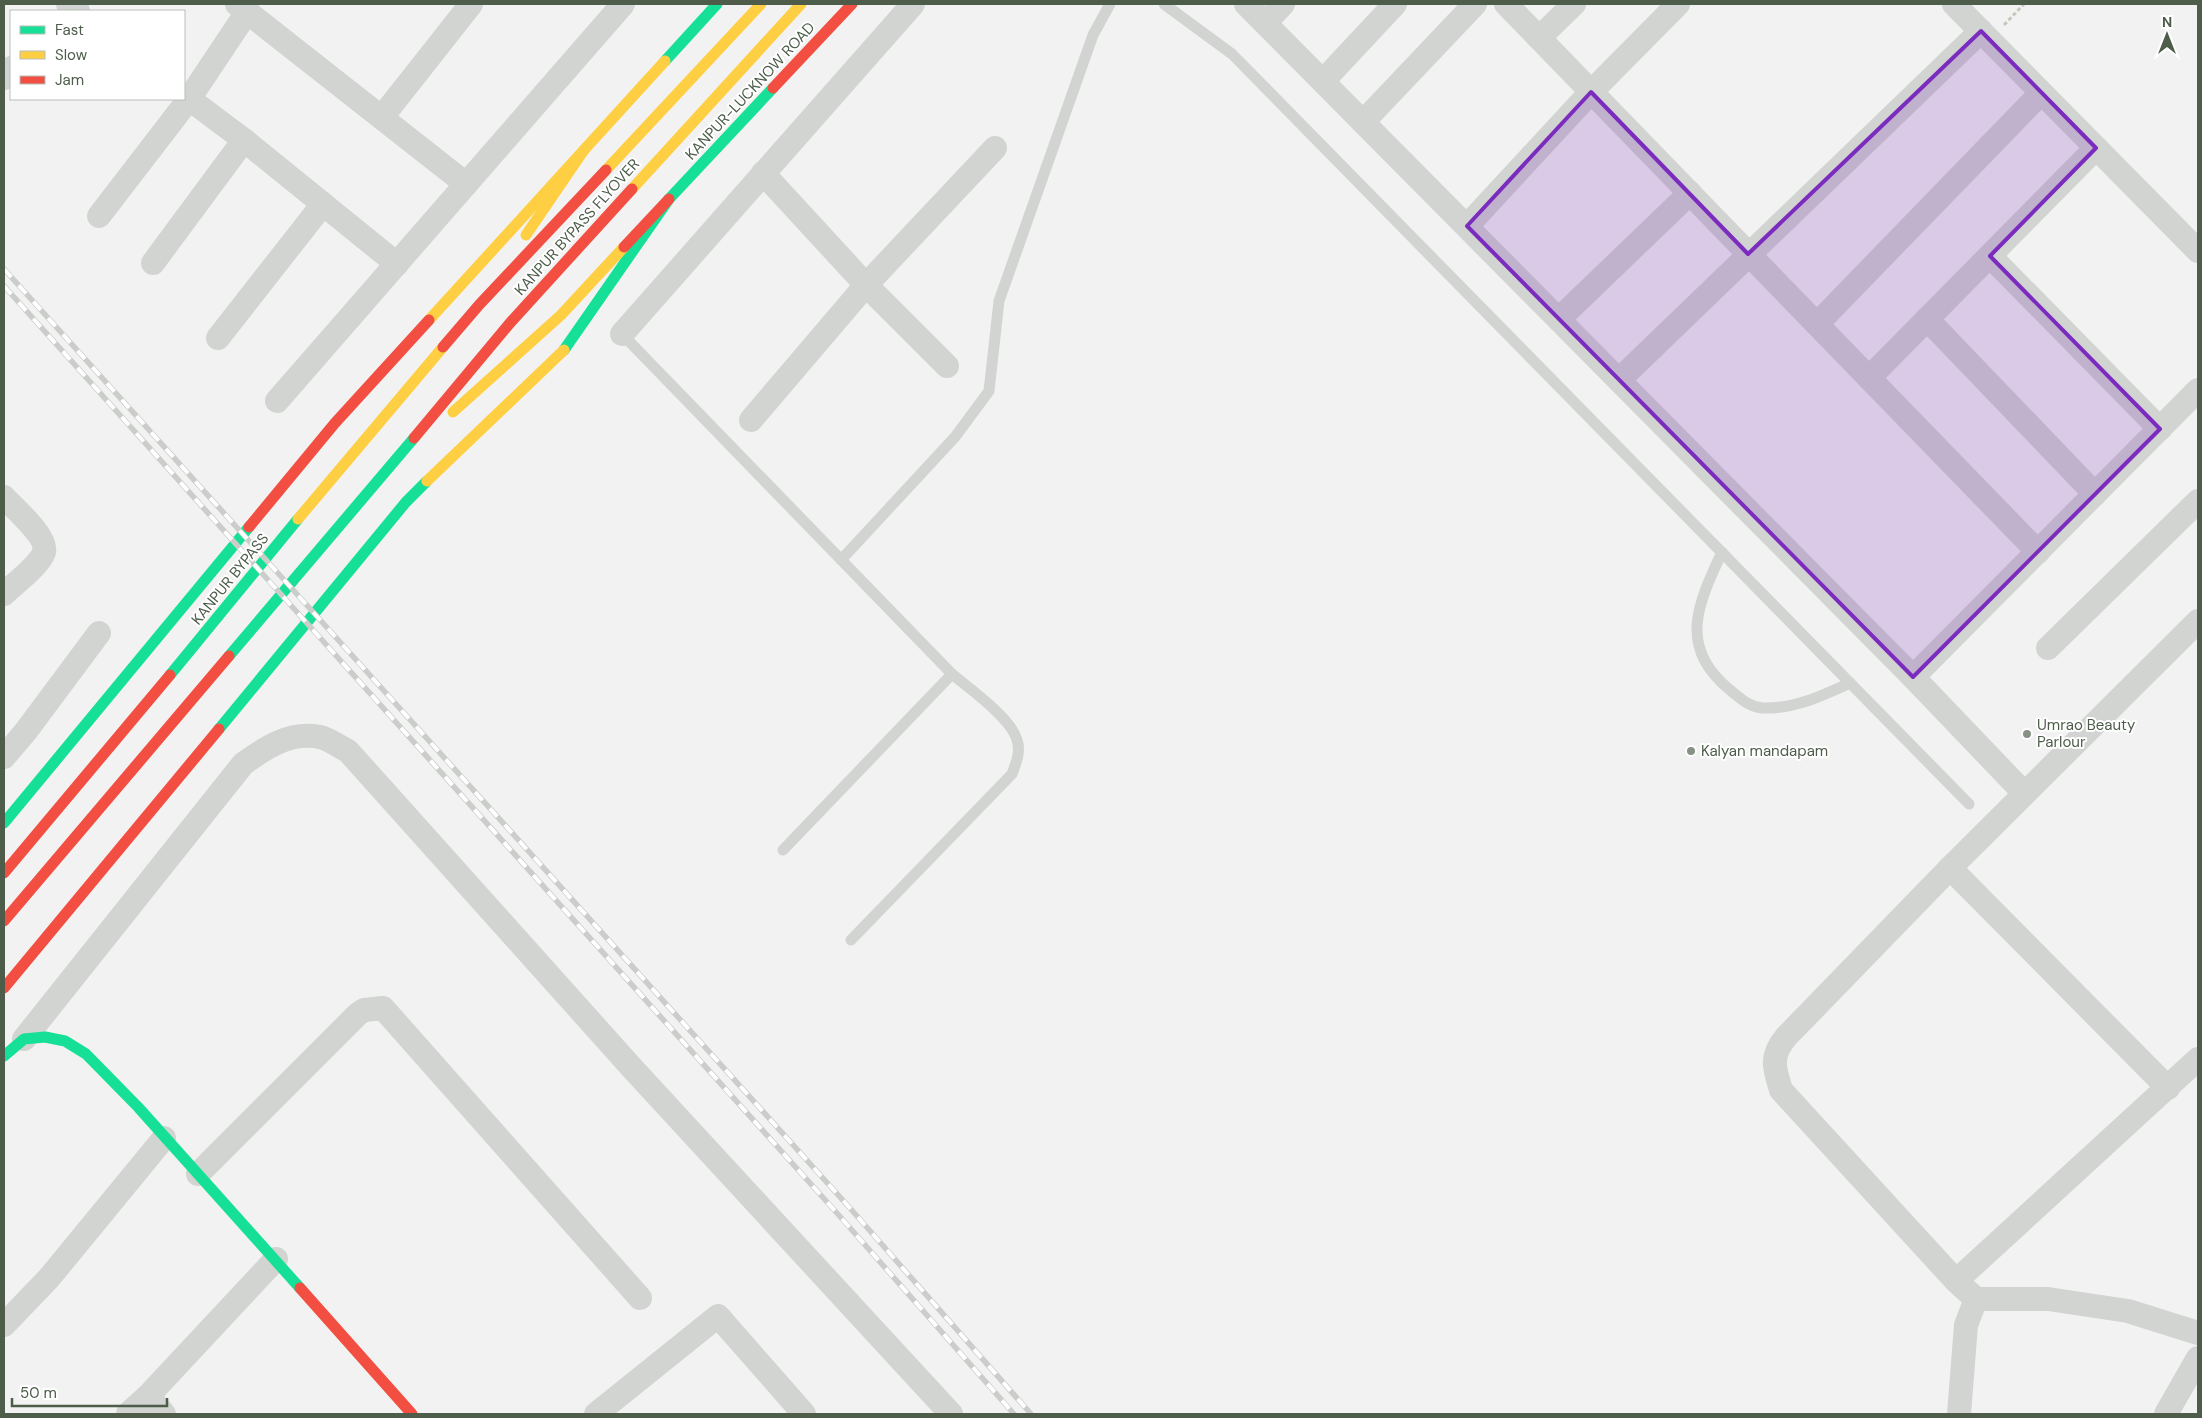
<svg xmlns="http://www.w3.org/2000/svg" width="2202" height="1418" font-family="'DM Sans',sans-serif">
<rect width="100%" height="100%" fill="#f2f2f2"/>
<g fill="none" stroke-linecap="round" stroke-linejoin="round">
<polyline stroke="#c7c8bd" stroke-width="3" stroke-dasharray="4 2.5" stroke-linecap="butt" points="2004,25 2024,4"/>
<g stroke="#d1d4d1" stroke-width="11">
<polyline points="1164,4 1232,54 1969,804"/>
<path d="M622,334l330,340c18,15 59,44 65,66 4,12 -1,23 -5,34l-161,166"/>
<path d="M1722,552c-24,52 -45,95 8,138 10,8 19,17 33,18 31,1 59,-12 87,-25"/>
<polyline points="841,560 955,437 989,391 999,301 1093,35 1110,4"/>
<polyline points="783,850 952,674"/>
</g>
<g stroke="#d1d4d1" stroke-width="24">
<polyline points="68,4 78,11"/>
<polyline points="237,4 466,184"/>
<polyline points="1246,4 1913,677 2024,793"/>
<polyline points="1506,4 2038,552"/>
<polyline points="1954,4 2198,251"/>
<polyline points="1265,23 1283,4"/>
<polyline points="1539,38 1574,4"/>
<polyline points="4,78 11,68"/>
<polyline points="1323,81 1395,4"/>
<polyline points="184,95 244,140 397,264"/>
<polyline points="382,117 471,4"/>
<polyline points="1363,122 1475,4"/>
<polyline points="763,173 866,285 995,148"/>
<polyline points="99,216 189,99 247,12"/>
<polyline points="1467,226 1591,92 1678,4"/>
<polyline points="1990,256 2160,429"/>
<polyline points="153,263 244,140"/>
<polyline points="1559,319 1690,193"/>
<polyline points="1927,319 2095,494"/>
<polyline points="1817,324 2041,93"/>
<polyline points="622,334 913,4"/>
<polyline points="218,338 323,204"/>
<polyline points="1869,378 2096,148"/>
<polyline points="1619,380 1981,31"/>
<polyline points="277,401 623,4"/>
<polyline points="751,420 866,285 947,366"/>
<path d="M4,497c10,11 44,40 40,55 -4,13 -30,32 -40,42"/>
<path d="M2198,621l-248,247 -164,169c-16,19 -12,31 -5,53l175,191 20,18h72l80,12 70,22"/>
<polyline points="2048,648 2198,501"/>
<polyline points="1913,677 2198,390"/>
<polyline points="4,757 26,731 99,633"/>
<polyline points="1950,868 2168,1088"/>
<path d="M24,1039l219,-275c22,-16 47,-33 77,-27 9,2 20,10 28,14l285,318 318,345"/>
<polyline points="198,1174 358,1014 364,1010 383,1008 640,1298"/>
<polyline points="1956,1281 2198,1059"/>
<polyline points="4,1325 49,1278 164,1138"/>
<polyline points="148,1396 164,1414"/>
<polyline points="128,1414 148,1396 276,1259"/>
<polyline points="596,1414 718,1316 804,1414"/>
<polyline points="1959,1414 1966,1325 1976,1299"/>
<polyline points="2166,1414 2198,1358"/>
</g>
<g stroke="#16e098" stroke-width="11">
<polyline points="665,61 717,4"/>
<polyline points="564,350 669,199 773,88"/>
<polyline points="229,656 414,438"/>
<polyline points="170,675 298,519"/>
<polyline points="219,729 406,502 427,481"/>
<polyline points="4,823 249,527"/>
<polyline points="4,1056 24,1039 45,1037 65,1041 86,1054 138,1107 300,1288"/>
</g>
<g stroke="#ffcf43" stroke-width="11">
<polyline points="606,170 761,4"/>
<polyline points="632,189 801,4"/>
<polyline points="526,235 584,150"/>
<polyline points="429,320 665,61"/>
<polyline points="453,412 561,315 624,247"/>
<polyline points="427,481 564,350"/>
<polyline points="298,519 443,347"/>
</g>
<g stroke="#f24e42" stroke-width="11">
<polyline points="773,88 852,4"/>
<polyline points="624,247 669,199"/>
<polyline points="443,347 479,305 606,170"/>
<polyline points="414,438 510,323 632,189"/>
<polyline points="249,527 335,423 429,320"/>
<polyline points="4,873 170,675"/>
<polyline points="4,921 229,656"/>
<polyline points="4,988 219,729"/>
<polyline points="300,1288 412,1414"/>
</g>
<defs>
<g id="rail">
<polyline points="4,269 849,1207 1031,1414"/>
<polyline points="4,286 836,1212 1014,1414"/>
</g>
</defs>
<use href="#rail" stroke="#cacdc9" stroke-width="5.5"/>
<use href="#rail" stroke="#fff" stroke-width="4" stroke-dasharray="11" stroke-linecap="butt"/>
</g>
<path fill="#7b2cbf" fill-opacity="0.2" stroke="#7b2cbf" stroke-width="4" stroke-linejoin="round" d="M1981,31l115,117 -106,108 170,173 -247,248 -446,-451 124,-134 157,162z"/>
<g fill="#879185" stroke="#fff" stroke-width="2">
<circle cx="2027" cy="734" r="5"/>
<circle cx="1691" cy="751" r="5"/>
</g>
<g text-anchor="middle" stroke-width="4" stroke-linejoin="round" paint-order="stroke">
<g font-size="15" fill="#4d5d4a" stroke="#fff">
<text transform="translate(750 91) rotate(-47)" y="5">KANPUR-LUCKNOW ROAD</text>
<text transform="translate(577 227) rotate(-48)" y="5">KANPUR BYPASS FLYOVER</text>
<text transform="translate(230 579) rotate(-51)" y="5">KANPUR BYPASS</text>
</g>
<g font-size="15" fill="#4d5d4a" stroke="#fff" text-anchor="start">
<text x="2037" y="730">Umrao Beauty<tspan x="2037" dy="17">Parlour</tspan></text>
<text x="1701" y="756">Kalyan mandapam</text>
</g>
</g>
<rect width="2202" height="1418" fill="none" stroke="#4d5d4a" stroke-width="10"/>
<rect x="10" y="10" width="175" height="90" fill="#ffffff" stroke="#b8beb7"/>
<rect x="20" y="26" width="25" height="8" fill="#16e098" stroke="#b8beb7"/>
<text x="55" y="35" font-size="15" fill="#4d5d4a">Fast</text>
<rect x="20" y="51" width="25" height="8" fill="#ffcf43" stroke="#b8beb7"/>
<text x="55" y="60" font-size="15" fill="#4d5d4a">Slow</text>
<rect x="20" y="76" width="25" height="8" fill="#f24e42" stroke="#b8beb7"/>
<text x="55" y="85" font-size="15" fill="#4d5d4a">Jam</text>
<g transform="translate(2167 35)" stroke="#ffffff" stroke-width="4" paint-order="stroke">
<path d="M0-4L9 19L0 12L-9 19Z" fill="#4d5d4a"/>
<text y="-8" font-size="14" font-weight="bold" text-anchor="middle" fill="#4d5d4a">N</text>
</g>
<path d="M12 1398v8h155v-8" fill="none" stroke="#4d5d4a" stroke-width="2.5"/>
<text x="20" y="1398" font-size="15" fill="#4d5d4a" stroke="#ffffff" stroke-width="4" paint-order="stroke">50 m</text>
</svg>
